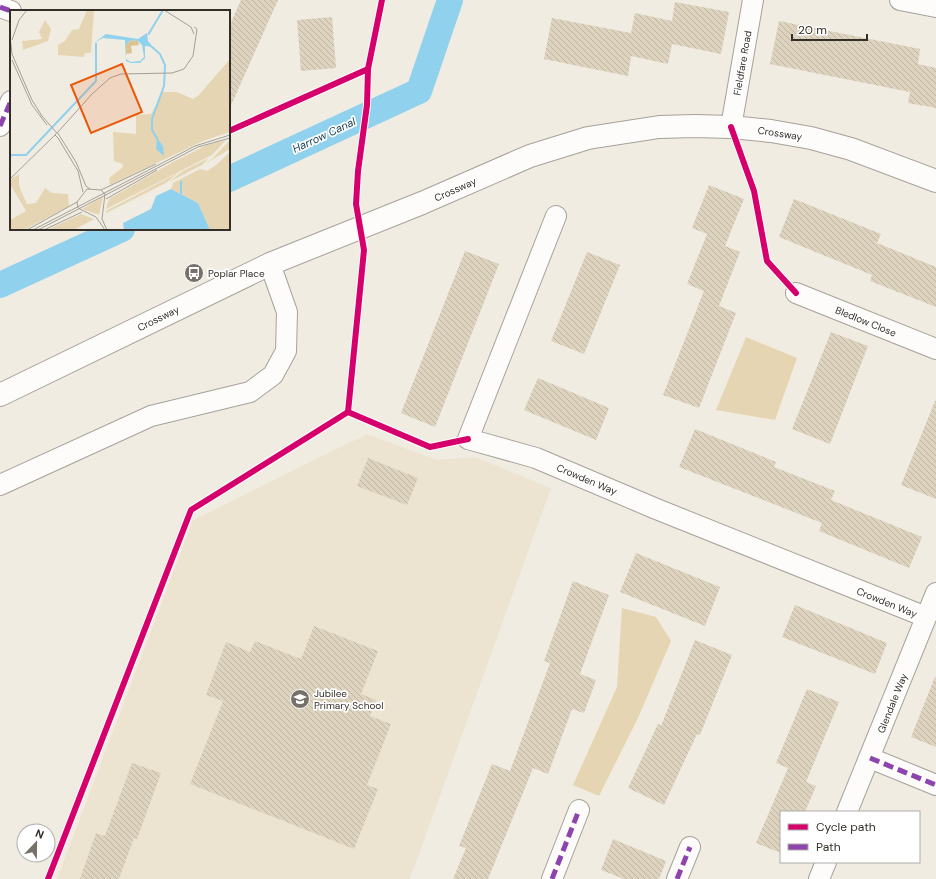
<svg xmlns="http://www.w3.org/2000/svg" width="936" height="879" font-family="'DM Sans',sans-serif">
<defs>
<pattern id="building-back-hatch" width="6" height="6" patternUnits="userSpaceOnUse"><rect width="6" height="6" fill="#ddd3be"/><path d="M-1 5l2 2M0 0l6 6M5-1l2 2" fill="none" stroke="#beb5a3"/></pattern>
</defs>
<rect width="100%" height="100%" fill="#f1ece1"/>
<polygon fill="#ede3d1" points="367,434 437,460 475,457 551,488 410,879 57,879 193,520"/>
<g fill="#e6d5b3">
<polygon points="746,337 797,358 775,420 716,410"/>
<polygon points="622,608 656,617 671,641 638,718 599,796 573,785 617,687"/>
</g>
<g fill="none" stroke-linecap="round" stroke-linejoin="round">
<g stroke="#90d1ed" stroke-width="26">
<polyline points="229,179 419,91 450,0"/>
<polyline points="0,285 122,229"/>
</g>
</g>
<g fill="url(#building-back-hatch)">
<polygon points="241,0 278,0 229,110 229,27"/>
<polygon points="675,2 729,12 721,54 672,44 668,64 631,56 628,76 544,59 552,18 631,33 635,13 672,21"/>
<polygon points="332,17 336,68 301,71 297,20"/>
<polygon points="779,21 920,49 918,64 936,68 936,108 908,103 910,92 770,64"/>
<polygon points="709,185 744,199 725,246 740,252 719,306 736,313 699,408 663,395 704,291 687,284 707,234 692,228"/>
<polygon points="794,199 881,234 877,243 936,267 936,307 870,281 872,275 779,237"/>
<polygon points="465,251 499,264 435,427 401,413"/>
<polygon points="587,252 620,265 584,354 551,341"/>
<polygon points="831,332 868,346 830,444 792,429"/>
<polygon points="538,378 609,408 596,440 524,410"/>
<polygon points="935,401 936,401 936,499 901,485"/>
<polygon points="695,429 776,462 774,467 835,491 831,500 922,537 909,568 819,531 822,523 679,467"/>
<polygon points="368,458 418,478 407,505 357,486"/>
<polygon points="636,553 720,587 705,626 620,592"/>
<polygon points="573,581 609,595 580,674 596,680 584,713 572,709 548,774 533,768 488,879 453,879 466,848 459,846 492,764 510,771 550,663 544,661"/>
<polygon points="795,605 887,643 875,674 782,637"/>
<polygon points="314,626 378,651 361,694 376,700 370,716 391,724 367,785 378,789 354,849 190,784 223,701 206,695 226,642 250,652 255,641 301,659"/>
<polygon points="695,640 732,655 700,735 697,734 664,805 628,788 658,724 661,726"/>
<polygon points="935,677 936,678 936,747 911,737"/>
<polygon points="807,689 839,702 806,782 816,786 805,812 781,812 781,853 756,843 788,768 776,763"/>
<polygon points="132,763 161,773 137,839 134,838 119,879 80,879 96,833 105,836"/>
<polygon points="613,839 666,861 659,879 624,879 601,870"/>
</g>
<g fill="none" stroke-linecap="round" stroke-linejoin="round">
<defs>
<g id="minor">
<polyline points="900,0 936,7"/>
<polyline points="0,7 11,11"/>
<polyline points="0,126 11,101"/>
<polyline points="731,127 753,0"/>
<polyline points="556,216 468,439 536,458 654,508 926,617"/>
<polyline points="796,293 936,349"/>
<polyline points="0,485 151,416 250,392 273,375 286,351 287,312 270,264"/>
<polyline points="870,758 936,785"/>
<polyline points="847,812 936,593"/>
<polyline points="552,879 579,810"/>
<polyline points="677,879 690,847"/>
<polyline points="819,879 826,862"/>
</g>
<polyline id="tertiary" points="0,395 270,264 422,203 530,156 588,138 659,127 695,126 731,127 771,131 811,138 851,149 936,181"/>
</defs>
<use href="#minor" stroke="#a6a29a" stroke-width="22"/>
<use href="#tertiary" stroke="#a6a29a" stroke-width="24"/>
<use href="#minor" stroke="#fdfcfa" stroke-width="20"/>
<use href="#tertiary" stroke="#fdfcfa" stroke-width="22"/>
<g stroke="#8e44ad" stroke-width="5" stroke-dasharray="10 5" stroke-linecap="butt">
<polyline points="0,7 11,11"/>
<polyline points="0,126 11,101"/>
<polyline points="870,758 936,785"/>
<polyline points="552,879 579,810"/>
<polyline points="677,879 690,847"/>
</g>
<defs>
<g id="cycleway">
<polyline points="731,127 754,191 767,261 796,293"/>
<polyline points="229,131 368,69"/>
<polyline points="348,412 364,250 356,204 358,171 367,105 368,69 382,0"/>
<polyline points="348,412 430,447 468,439"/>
<polyline points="48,879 191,510 348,412"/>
</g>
</defs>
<use href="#cycleway" stroke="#fff" stroke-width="8"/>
<use href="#cycleway" stroke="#d6006c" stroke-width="6"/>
</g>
<defs>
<symbol id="bus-disc" viewBox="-11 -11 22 22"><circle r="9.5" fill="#767169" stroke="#fff"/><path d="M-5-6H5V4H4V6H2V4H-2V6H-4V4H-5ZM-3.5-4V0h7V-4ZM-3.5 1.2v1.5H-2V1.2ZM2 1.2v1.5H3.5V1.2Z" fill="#fff"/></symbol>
<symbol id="school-disc" viewBox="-11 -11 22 22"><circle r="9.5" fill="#767169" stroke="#fff"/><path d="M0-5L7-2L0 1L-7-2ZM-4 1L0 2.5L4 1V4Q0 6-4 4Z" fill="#fff"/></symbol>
</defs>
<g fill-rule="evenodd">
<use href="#bus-disc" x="183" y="262" width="22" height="22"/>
<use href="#school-disc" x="289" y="688" width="22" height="22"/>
</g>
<g text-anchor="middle" stroke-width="3.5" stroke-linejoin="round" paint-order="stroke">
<g font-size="10" fill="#332f28" stroke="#fff">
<text transform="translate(742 63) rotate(-80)" y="4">Fieldfare Road</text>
<text transform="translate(780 133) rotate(9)" y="4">Crossway</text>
<text transform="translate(455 189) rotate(-24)" y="4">Crossway</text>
<text transform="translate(158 318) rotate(-26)" y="4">Crossway</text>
<text transform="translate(866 321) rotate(22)" y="4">Bledlow Close</text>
<text transform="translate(587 479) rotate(23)" y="4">Crowden Way</text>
<text transform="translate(887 602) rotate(22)" y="4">Crowden Way</text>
<text transform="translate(892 703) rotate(-68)" y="4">Glendale Way</text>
</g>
<g font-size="10" fill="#332f28" stroke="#fff" text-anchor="start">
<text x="208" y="277">Poplar Place</text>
<text x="314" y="697">Jubilee<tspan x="314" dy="12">Primary School</tspan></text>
</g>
<g font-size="11" font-style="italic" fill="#143f51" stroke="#fff">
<text transform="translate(324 135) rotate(-25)" y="4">Harrow Canal</text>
</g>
</g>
<g transform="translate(10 10)">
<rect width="220" height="220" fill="#f1ece1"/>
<path d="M216,130l-14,15 -106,54 3,-10 64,-37 34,-17zM220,130v9l-25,15 8,-6zM220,142v21l-14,-8zM199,148l-7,7 -33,17 14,-11zM168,163l-12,10 -60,30v-2zM93,187l-4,18 -17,-6zM71,204l13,5 -20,11h-27z" fill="#e6d5b3"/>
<path d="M121,30l7,1 1,4 -8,1 1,7 -6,1v-9z" fill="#dcc492"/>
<path d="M77,0h7l-3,43h-6l-1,4 -26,-2v-10l7,-4 7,-11 7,-1zM35,10l6,9 -3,12 -25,9 -1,-9 20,-2 -3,-7zM220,49v73l-27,9 -93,44 -1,-7 13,-10 1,-4 -9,-3 -1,-29 23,2v-19l15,-1 12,-22h14l16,7 6,-4zM206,155l14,8v57h-20l-12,-27 -27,-14 2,-6 27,-14 7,2zM9,164v12l8,18 9,-1 9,-15 7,5 16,1 1,12 -45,24h-14v-10l16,-9 -16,-27v-4z" fill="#e6d5b3"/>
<path d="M137,23l1,8 5,6 -8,-1v12l-5,5h-9l-5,-2 -1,-21 -22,-2 -9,5 12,-9 32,5zM121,30l7,1 4,4 2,12 -4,4 -9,1 -5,-3v-14zM147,128l6,8 1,10 -8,-7zM161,179l27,14 12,27h-86l-1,-7 28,-14 5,-13z" fill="#90d1ed" fill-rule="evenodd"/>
<path fill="none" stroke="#90d1ed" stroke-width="2" d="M138,25l15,-25M141,36l9,8 5,11 -1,21 -12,33v11l6,10M0,145h16l70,-74v-38M171,184v-13"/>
<path fill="none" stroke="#a5a097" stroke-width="1" d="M154,0l27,17 3,7M0,26l2,18 20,46 10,16 14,16M2,30l7,-20 8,-10M2,50l20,45 15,20M48,122l34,-38 18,-16 11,-4 51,-1 12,-4 9,-13 4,-27 -3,-2M48,128l-3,-3 2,-3 19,30 10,24 4,3M48,128l20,33 5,21M0,169l45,-44M91,180l55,-26M96,189l51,-29M17,220l50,-28M23,220l162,-84 35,-11M28,220l160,-83 32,-9M34,220l38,-18M95,220l-9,-13 -18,-9 -1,-6 10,-13 14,1 4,4 -3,25 5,11"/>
<path fill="#e8590c" fill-opacity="0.15" stroke="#e8590c" stroke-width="2" d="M112,54l20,48 -51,21 -20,-48z"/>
<rect width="220" height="220" fill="none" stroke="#332f28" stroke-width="2"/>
</g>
<rect x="780" y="811" width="140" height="52" fill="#ffffff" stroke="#adaca9"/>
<rect x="788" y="824" width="20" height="6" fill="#d6006c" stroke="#adaca9"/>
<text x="816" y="831" font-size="12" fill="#332f28">Cycle path</text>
<rect x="788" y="844" width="20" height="6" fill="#8e44ad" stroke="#adaca9"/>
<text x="816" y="851" font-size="12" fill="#332f28">Path</text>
<g transform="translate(36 843) rotate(22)"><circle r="19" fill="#ffffff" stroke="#adaca9"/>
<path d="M0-3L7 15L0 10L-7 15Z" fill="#767169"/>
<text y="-6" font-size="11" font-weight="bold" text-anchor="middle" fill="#332f28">N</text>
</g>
<path d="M792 34v6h75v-6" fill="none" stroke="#332f28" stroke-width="2"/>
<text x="798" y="34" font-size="12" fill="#332f28" stroke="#ffffff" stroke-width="3" paint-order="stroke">20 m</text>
</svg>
